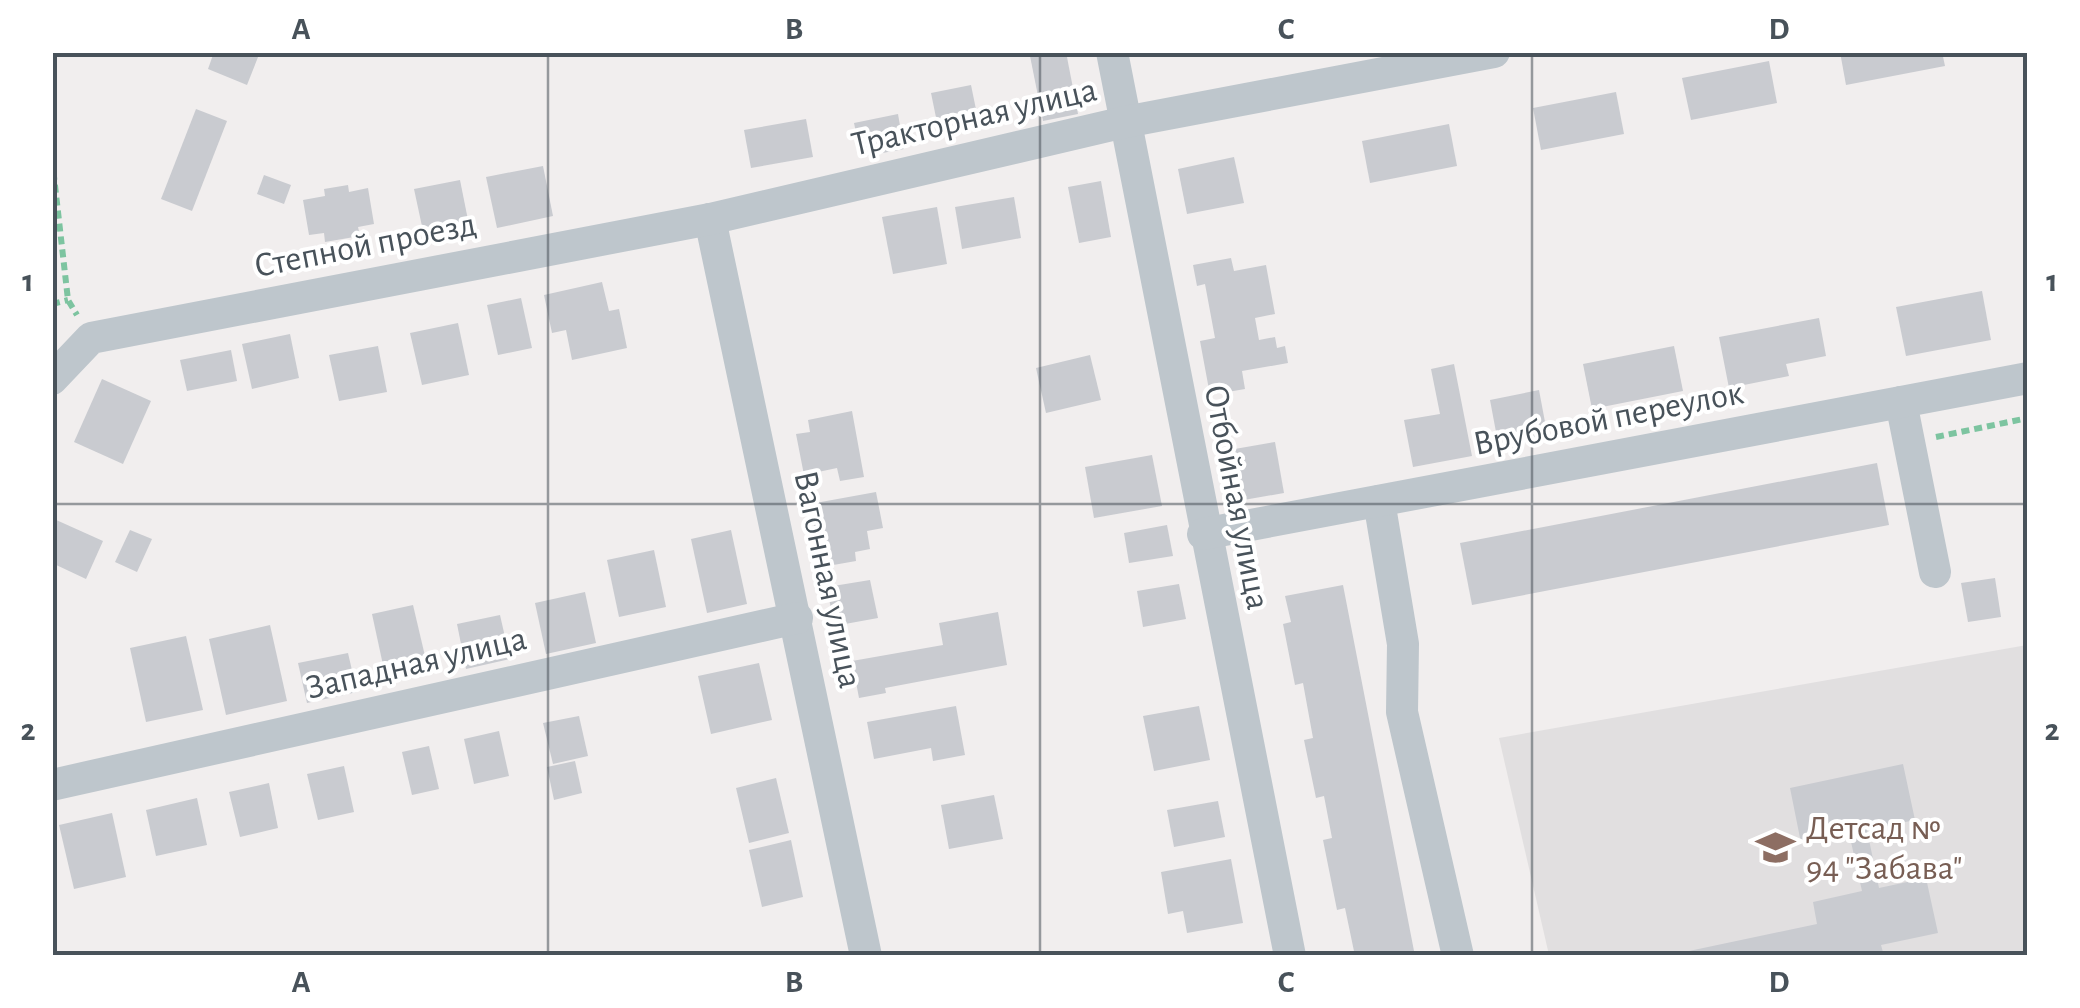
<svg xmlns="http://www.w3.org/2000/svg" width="2080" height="1008" font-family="'Alegreya Sans',sans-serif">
<rect width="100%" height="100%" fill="#f1eeee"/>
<polygon fill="#e1dfe0" points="2027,645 2027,955 1549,955 1499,738"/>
<g fill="#c9cbd0">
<polygon points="214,52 260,52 247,85 208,69"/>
<polygon points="1049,52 1066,52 1078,114 1043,121 1030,56"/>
<polygon points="1840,52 1942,52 1945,66 1846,85"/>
<polygon points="1769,61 1777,103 1691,120 1682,78"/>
<polygon points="971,85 980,129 940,137 931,93"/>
<polygon points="1616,92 1624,134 1541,150 1533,108"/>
<polygon points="196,109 227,121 192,211 161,199"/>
<polygon points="898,114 904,149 861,157 854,123"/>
<polygon points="806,119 813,157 751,168 744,130"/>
<polygon points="1449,124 1457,166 1370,183 1362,141"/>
<polygon points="1234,157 1244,203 1187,214 1178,169"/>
<polygon points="543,166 553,216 497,228 486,177"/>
<polygon points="264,175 291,185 284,204 257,194"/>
<polygon points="460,180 471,235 426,245 414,189"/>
<polygon points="1101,181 1111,237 1079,243 1068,187"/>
<polygon points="348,185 349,192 368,188 374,224 358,227 360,236 325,242 324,233 309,235 303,200 325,196 324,189"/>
<polygon points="1014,197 1021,238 962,249 955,207"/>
<polygon points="937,207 947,264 893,274 882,217"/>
<polygon points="1231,258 1234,271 1266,265 1275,314 1255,318 1259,340 1275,337 1277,348 1285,346 1288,363 1242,371 1245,389 1210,395 1200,341 1215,338 1205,284 1197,286 1193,265"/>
<polygon points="602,282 609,311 619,309 627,348 572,360 566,330 552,333 544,295"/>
<polygon points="1982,291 1991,340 1906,356 1896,307"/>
<polygon points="521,298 532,348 498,355 487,305"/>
<polygon points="1819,318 1826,356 1786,364 1789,376 1729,388 1719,337"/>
<polygon points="458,323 469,375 422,385 410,333"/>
<polygon points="290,334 299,378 252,389 242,344"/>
<polygon points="378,346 387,392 339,401 329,355"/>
<polygon points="1674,346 1683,391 1592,409 1583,364"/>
<polygon points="231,350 237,381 187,391 180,360"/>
<polygon points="1090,355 1101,400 1046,413 1036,368"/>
<polygon points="1454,364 1472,456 1413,467 1404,420 1440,414 1431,369"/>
<polygon points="102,379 151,401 123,464 74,442"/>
<polygon points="1539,390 1548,438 1499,448 1490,400"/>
<polygon points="852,411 864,477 840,481 837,468 804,475 796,434 810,432 808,420"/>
<polygon points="1275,442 1284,493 1238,501 1229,450"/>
<polygon points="1152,455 1162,506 1094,518 1085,467"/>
<polygon points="1877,463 1889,525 1472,605 1460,543"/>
<polygon points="876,492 883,528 867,531 870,549 855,552 856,561 822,567 810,504"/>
<polygon points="54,519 103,541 86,579 52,563"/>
<polygon points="1167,525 1173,556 1129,563 1124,533"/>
<polygon points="130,530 152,539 137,572 115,562"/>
<polygon points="731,530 747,604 707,613 691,539"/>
<polygon points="654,550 666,607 619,617 607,560"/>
<polygon points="1995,578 2001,617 1968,622 1961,583"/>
<polygon points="870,580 878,618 834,626 827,587"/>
<polygon points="1179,584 1186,619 1143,627 1137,591"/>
<polygon points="1343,585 1415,956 1355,956 1345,908 1337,910 1323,840 1332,838 1324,796 1316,798 1304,740 1313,738 1303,683 1295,685 1283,624 1291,622 1285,596"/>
<polygon points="585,592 596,643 546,654 535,603"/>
<polygon points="413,605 425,656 383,665 372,614"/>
<polygon points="998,612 1007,665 885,688 886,693 859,698 852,661 943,645 939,623"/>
<polygon points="500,615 510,659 466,669 457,624"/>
<polygon points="270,625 287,701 226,715 209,639"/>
<polygon points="186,636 203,710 146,722 130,648"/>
<polygon points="348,653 357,692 307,703 298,663"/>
<polygon points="759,663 772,720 711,734 698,676"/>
<polygon points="956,706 965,755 933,761 931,748 874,759 867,722"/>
<polygon points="1199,706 1210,760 1154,771 1143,716"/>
<polygon points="579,716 588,756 553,764 543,723"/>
<polygon points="499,731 509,776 474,784 464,739"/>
<polygon points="429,746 439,789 412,795 402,752"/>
<polygon points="575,761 582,793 554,800 547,767"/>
<polygon points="1903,764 1915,820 1867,830 1879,888 1926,878 1938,933 1881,945 1884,956 1690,956 1689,951 1817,924 1813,902 1862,891 1849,833 1801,843 1790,788"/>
<polygon points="344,766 354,812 318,820 307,774"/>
<polygon points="776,778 789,833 749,843 736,788"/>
<polygon points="269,783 278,828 240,837 229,792"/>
<polygon points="994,795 1003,839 949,849 941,805"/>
<polygon points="197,798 207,845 156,856 146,810"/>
<polygon points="1218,801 1225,837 1174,847 1167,810"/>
<polygon points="112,813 126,877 74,889 59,825"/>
<polygon points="791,840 803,897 762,907 749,850"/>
<polygon points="1231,859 1243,923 1187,933 1183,911 1168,914 1161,872"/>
</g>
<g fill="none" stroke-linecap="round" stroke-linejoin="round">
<g stroke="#7dc4a0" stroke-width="6" stroke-dasharray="8 5" stroke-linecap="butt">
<polyline points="52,159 68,300 77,315"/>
<polyline points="52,304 68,300"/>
<polyline points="1936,437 2028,418"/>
</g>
<g stroke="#bec6cc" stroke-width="32">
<polyline points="1112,52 1290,956"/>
<polyline points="710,219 866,956"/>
<polyline points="52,379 91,338 710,219 1125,122 1494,52"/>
<polyline points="1901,402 1935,572"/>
<polyline points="1379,501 1403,644 1402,712 1458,956"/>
<polyline points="1203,534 2028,378"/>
<polyline points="52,785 797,618"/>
</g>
</g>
<path fill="none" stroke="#48525a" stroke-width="2.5" stroke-opacity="0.55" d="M548,52v904M1040,52v904M1532,52v904M52,504h1976"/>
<defs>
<symbol id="school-bare" viewBox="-9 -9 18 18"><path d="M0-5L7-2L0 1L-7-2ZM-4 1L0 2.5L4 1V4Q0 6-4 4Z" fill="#8d6e63" stroke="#fff" stroke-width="2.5" paint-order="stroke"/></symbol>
</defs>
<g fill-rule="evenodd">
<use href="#school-bare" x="1748" y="820" width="55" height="55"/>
</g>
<g text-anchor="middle" stroke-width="8" stroke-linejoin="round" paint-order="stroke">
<g font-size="35" fill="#48525a" stroke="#fff">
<text transform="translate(974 116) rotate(-13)" y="12">Тракторная улица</text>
<text transform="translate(365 244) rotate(-11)" y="12">Степной проезд</text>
<text transform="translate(1608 417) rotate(-11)" y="12">Врубовой переулок</text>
<text transform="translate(1238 497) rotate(79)" y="12">Отбойная улица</text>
<text transform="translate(829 579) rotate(78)" y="12">Вагонная улица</text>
<text transform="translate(416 662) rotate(-13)" y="12">Западная улица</text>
</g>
<g font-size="35" fill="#785e54" stroke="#fff" text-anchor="start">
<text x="1806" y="839">Детсад №<tspan x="1806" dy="40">94 "Забава"</tspan></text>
</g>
</g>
<rect width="2080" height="1008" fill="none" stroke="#ffffff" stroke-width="110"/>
<rect x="55" y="55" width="1970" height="898" fill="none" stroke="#48525a" stroke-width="4"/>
<g font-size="32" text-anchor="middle" font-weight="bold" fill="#48525a">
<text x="301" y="39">A</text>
<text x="794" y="39">B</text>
<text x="1286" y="39">C</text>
<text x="1779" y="39">D</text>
<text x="28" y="291">1</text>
<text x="2052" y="291">1</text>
<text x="28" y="740">2</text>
<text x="2052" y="740">2</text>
<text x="301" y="992">A</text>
<text x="794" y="992">B</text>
<text x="1286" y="992">C</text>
<text x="1779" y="992">D</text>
</g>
</svg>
